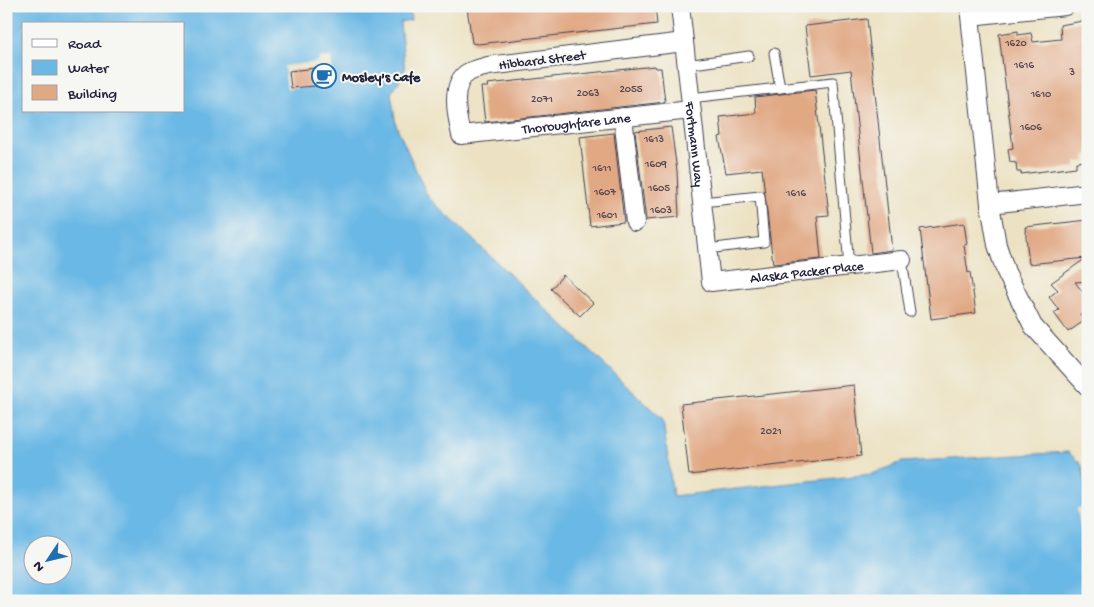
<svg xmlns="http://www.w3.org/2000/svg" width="1094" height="607" font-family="'Gochi Hand',sans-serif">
<rect width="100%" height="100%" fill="#f6f6f2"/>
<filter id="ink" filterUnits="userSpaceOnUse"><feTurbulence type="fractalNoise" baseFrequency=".02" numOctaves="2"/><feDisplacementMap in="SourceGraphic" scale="10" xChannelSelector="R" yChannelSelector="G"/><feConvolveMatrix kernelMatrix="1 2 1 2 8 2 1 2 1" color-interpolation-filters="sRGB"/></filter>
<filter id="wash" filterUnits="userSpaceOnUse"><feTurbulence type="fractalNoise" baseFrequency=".0096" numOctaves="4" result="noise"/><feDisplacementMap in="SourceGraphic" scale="20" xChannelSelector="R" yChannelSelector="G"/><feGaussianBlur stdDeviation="1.12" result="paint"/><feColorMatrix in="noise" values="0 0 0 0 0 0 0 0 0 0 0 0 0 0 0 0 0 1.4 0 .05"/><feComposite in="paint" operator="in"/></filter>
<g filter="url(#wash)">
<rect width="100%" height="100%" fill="#ece2c3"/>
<path fill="#6bb8e5" stroke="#466d90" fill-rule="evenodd" d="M6,6h404l1,14 -11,2 5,50 -14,21 5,32 32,72 235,223 10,76 199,-22 30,-12 166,-10 14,13 6,42v94h-1082zM24,24h160v87h-160zM32,544h30v30h-30z"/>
<g fill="#ece2c3">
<polygon points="331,57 334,85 287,89 284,66 319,62 319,58"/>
<polygon points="1088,507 1088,544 1083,544 1077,508"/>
</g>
<g id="blocks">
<g fill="#e1a884">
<polygon points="476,6 655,6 657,24 478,44 472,43 467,7"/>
<polygon points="867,19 892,250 871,253 851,70 811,75 805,26"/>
<polygon points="1088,20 1088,154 1085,155 1086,161 1076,162 1076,167 1021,174 1021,172 1017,172 1016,163 1010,162 1008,149 1013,148 999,34 1018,31 1018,35 1031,33 1033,42 1061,39 1060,25"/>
<polygon points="655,66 656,68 661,68 665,102 485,122 481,87 488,87 487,84"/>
<polygon points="325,67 327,85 291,88 289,71"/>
<polygon points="815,90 829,215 817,216 821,259 773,264 762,169 726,173 719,137 722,136 720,117 756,113 755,97"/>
<polygon points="671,127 677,171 679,217 646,220 635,131"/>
<polygon points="614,133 624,222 590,226 580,137"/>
<polygon points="1088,220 1088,281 1075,282 1088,299 1088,309 1080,315 1084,321 1068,332 1054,313 1059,310 1049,297 1058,290 1051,283 1086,258 1029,264 1025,227"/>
<polygon points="964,223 967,244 964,245 968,273 970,272 976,313 931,319 920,229"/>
<polygon points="563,275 593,303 580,316 551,289"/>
<polygon points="854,385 861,456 689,475 681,404"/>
</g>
</g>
</g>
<g filter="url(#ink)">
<use href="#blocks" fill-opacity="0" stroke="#403f4f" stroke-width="1"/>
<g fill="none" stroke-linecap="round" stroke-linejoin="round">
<defs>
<g id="service">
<polyline points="774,53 780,88"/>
<polyline points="686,65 749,56"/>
<polyline points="690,98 833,82 849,266"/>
<polyline points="702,202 760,196 764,242 707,249"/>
<polyline points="902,260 910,312"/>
</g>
<g id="minor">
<path id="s1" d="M680,6l31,276 191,-22"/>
<polyline points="1065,6 970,16 990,204 997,245 1006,272 1033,326 1088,387"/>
<path id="s2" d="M684,42l-196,24c-6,2 -13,3 -19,6 -20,11 -12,45 -8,63l230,-25"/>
<polyline points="623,117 635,222"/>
<polyline points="990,204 1088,193"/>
</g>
</defs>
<use href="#service" stroke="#403f4f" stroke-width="11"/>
<use href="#minor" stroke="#403f4f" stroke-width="20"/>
<use href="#service" stroke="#fff" stroke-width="9"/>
<use href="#minor" stroke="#fff" stroke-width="18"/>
</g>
</g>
<defs>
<symbol id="cafe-ring" viewBox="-11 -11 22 22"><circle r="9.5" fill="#f6f6f2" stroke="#1f6fb2" stroke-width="1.5"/><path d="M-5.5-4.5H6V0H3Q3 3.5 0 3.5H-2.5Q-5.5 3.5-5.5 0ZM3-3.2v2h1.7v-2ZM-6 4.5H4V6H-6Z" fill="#1f6fb2"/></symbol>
</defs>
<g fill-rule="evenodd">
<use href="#cafe-ring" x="310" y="62" width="28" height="28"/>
</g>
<g text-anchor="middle" stroke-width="4" stroke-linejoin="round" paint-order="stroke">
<g font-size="11" fill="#52444d">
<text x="1016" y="46">1620</text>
<text x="1024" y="68">1616</text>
<text x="1072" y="75">3</text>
<text x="631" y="92">2055</text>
<text x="588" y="96">2063</text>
<text x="1041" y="97">1610</text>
<text x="542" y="102">2071</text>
<text x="1031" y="130">1606</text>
<text x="654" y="142">1613</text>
<text x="656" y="167">1609</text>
<text x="602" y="171">1611</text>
<text x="659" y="191">1605</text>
<text x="605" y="195">1607</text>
<text x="796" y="196">1616</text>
<text x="661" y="213">1603</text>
<text x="607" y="218">1601</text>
<text x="771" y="434">2021</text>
</g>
<g font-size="14" fill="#22223b" stroke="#f6f6f2">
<text transform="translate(542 59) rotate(-7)" y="5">Hibbard Street</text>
<text dy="5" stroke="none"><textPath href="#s2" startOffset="401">Thoroughfare Lane</textPath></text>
<text dy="5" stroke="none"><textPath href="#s1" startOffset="139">Fortmann Way</textPath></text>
<text dy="5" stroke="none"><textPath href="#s1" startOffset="374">Alaska Packer Place</textPath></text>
</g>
<g font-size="14" font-weight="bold" fill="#22223b" stroke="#f6f6f2" text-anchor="start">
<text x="342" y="81">Mosley's Cafe</text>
</g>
</g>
<rect width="1094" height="607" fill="none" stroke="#f6f6f2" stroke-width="25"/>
<rect x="22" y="22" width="162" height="90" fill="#f6f6f2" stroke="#a1a1a9"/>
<rect x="32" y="39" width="25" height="8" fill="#ffffff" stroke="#a1a1a9"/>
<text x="68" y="48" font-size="15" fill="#22223b">Road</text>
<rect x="32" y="60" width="25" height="15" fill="#6bb8e5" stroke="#a1a1a9"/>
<text x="68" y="72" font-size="15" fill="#22223b">Water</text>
<rect x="32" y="85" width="25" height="15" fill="#e1a884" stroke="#a1a1a9"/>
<text x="68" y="98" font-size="15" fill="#22223b">Building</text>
<g transform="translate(48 560) rotate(235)"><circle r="24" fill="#f6f6f2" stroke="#a1a1a9"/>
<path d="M0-4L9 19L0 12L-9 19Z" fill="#1f6fb2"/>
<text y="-8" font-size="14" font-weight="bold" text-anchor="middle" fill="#22223b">N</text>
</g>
</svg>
